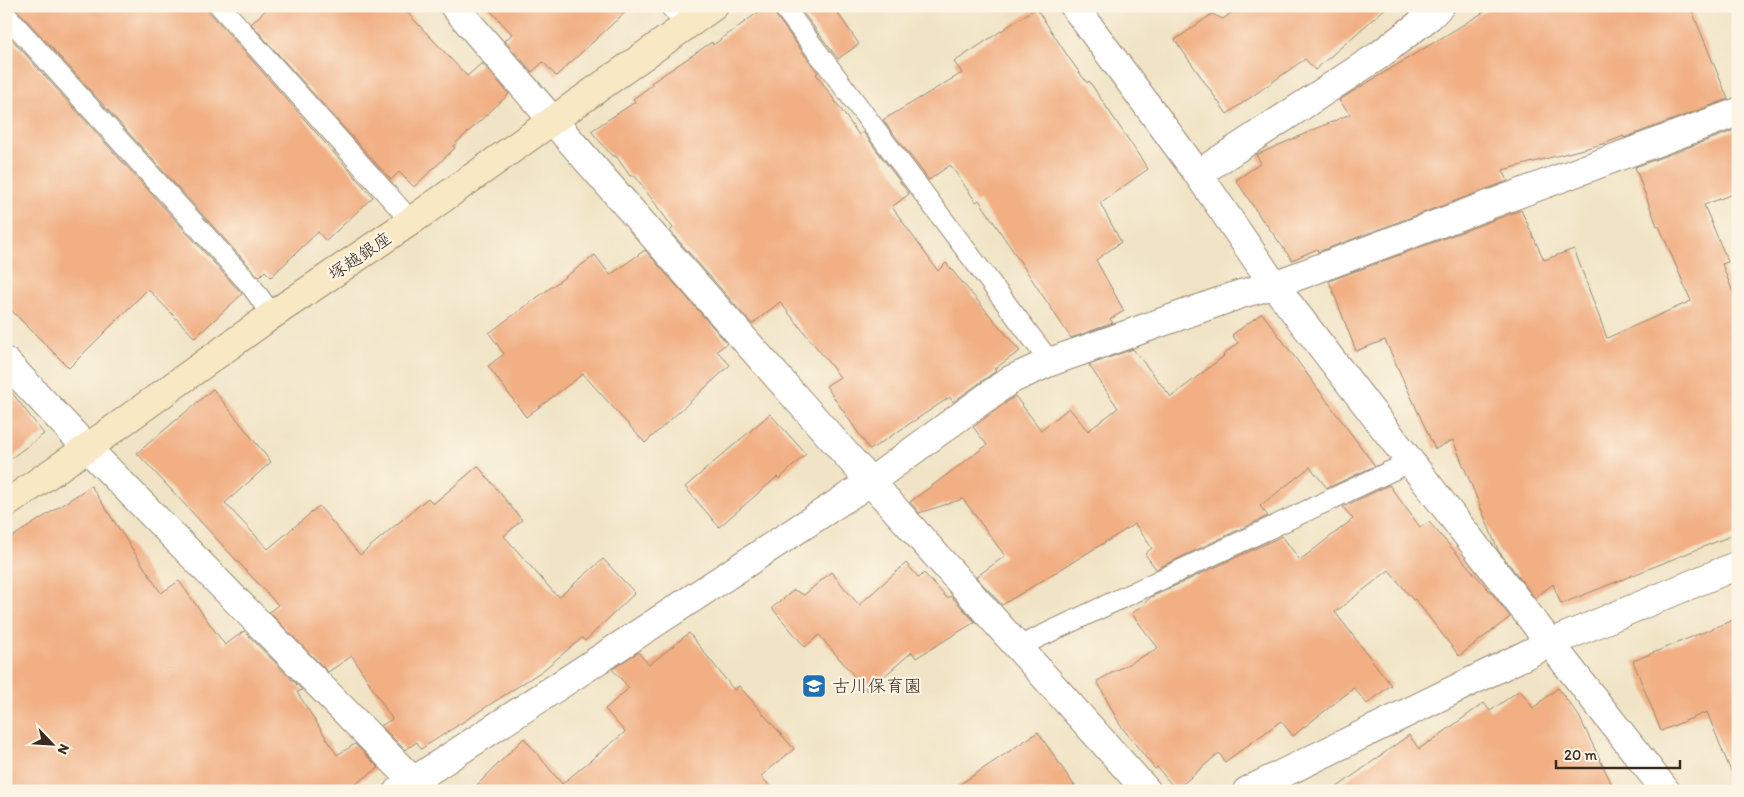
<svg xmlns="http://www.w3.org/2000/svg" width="1744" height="797" font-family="Itim,'Klee One',sans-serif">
<rect width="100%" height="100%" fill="#fcf5e5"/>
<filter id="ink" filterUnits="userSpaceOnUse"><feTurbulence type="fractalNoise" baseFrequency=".02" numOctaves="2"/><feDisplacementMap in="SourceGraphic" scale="10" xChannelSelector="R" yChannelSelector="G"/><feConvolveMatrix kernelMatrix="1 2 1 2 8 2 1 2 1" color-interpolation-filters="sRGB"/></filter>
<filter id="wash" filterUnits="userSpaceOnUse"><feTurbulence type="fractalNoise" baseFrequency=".0096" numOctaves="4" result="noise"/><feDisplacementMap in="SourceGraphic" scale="20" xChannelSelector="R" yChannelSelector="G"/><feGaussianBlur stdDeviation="1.12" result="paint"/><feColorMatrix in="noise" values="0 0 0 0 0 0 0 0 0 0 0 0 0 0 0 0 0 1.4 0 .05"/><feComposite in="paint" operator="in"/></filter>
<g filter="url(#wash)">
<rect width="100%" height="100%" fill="#f1e4c6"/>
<g id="blocks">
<g fill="#f1af83">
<polygon points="14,6 204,6 373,197 326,241 318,232 271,277 265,271 259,277"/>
<polygon points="270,6 401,6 467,76 482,63 509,94 453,146 455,148 414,187 399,172 391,180 251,24"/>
<polygon points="486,6 632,6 556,76 543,62 532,72 505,41 512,34"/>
<polygon points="767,6 771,6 774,13 818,73 816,74 859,135 863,132 909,194 892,207 938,271 946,263 1020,351 994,369 996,371 953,402 950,397 870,450 826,386 840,377 780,302 752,324 670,231 673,228 635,176 630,176 616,156 612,156 591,131 635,102 633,99 652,85 651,83 712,42 713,45"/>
<polygon points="798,6 833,6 859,44 838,59"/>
<polygon points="1240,6 1388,6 1315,70 1305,59 1227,114 1175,40 1212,14 1223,19"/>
<polygon points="1494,6 1690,6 1728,99 1624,138 1624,136 1606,143 1503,170 1508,181 1318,252 1317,249 1292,260 1264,221 1263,221 1236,180 1261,163 1256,155 1350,114 1339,100"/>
<polygon points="1036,8 1069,58 1087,83 1089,81 1148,169 1100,203 1121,242 1096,260 1124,311 1110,319 1113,323 1071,338 979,200 976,202 951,166 950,165 929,180 883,120 962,73 954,62"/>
<polygon points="6,33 242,294 195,338 148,289 69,368 6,305"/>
<polygon points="1738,129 1738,192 1704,205 1728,262 1722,264 1738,305 1738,533 1561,604 1553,584 1535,598 1498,550 1453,440 1435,449 1385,340 1356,351 1329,281 1521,210 1544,260 1574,249 1607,338 1691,301 1659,226 1657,226 1635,167"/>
<polygon points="645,250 727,343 717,351 730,365 645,443 583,374 526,417 488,366 504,354 489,333 595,255 610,275"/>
<polygon points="1262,313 1375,466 1327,488 1310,467 1260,506 1268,516 1156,569 1145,554 1152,548 1135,524 1002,605 976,577 1005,556 963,499 919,513 910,502 987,445 973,427 1015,396 1041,430 1069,408 1088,431 1118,408 1089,365 1133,349 1171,397 1224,356 1223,355 1238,343 1232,335"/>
<polygon points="6,385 44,434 6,462"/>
<polygon points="213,389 271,462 225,503 268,549 319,506 360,555 428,498 433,504 478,466 522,520 504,536 556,595 557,594 559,597 603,559 635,593 585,641 582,638 542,671 421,749 417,742 405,750 381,726 392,719 352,656 328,672 269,612 278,605 137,453"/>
<polygon points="770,414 806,454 779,479 777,477 719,527 685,487"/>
<polygon points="1389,485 1420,527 1429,522 1494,596 1510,617 1459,656 1415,599 1413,600 1389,570 1335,612 1391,685 1367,704 1354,688 1293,736 1281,721 1225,762 1219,753 1176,790 1157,767 1155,769 1120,725 1097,681 1158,648 1132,614 1151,597 1282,536 1300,560 1353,519 1343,507"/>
<polygon points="91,486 161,593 179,581 225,645 244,631 302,690 297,692 337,755 355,744 379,768 355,784 360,791 6,791 6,541"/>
<polygon points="906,563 919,578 924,573 947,598 951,596 975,622 916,658 912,652 867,691 819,635 805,647 772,608 794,590 804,595 831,572 859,605"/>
<polygon points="1738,618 1738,784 1736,784 1707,712 1661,731 1633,661"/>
<polygon points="689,633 734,690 739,686 794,749 761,776 774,791 471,791 524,738 562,784 625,732 605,709 629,688 612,669 638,652 649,665"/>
<polygon points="1558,688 1579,716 1615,791 1332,791 1409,735 1419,749 1430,741 1430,742 1484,703 1490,711 1520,690 1533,708"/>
<polygon points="1038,732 1078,791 950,791"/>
</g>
</g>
</g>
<g filter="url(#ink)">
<use href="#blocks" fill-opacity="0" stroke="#968772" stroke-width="1"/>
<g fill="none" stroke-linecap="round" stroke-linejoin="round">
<defs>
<g id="lane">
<polyline points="220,6 411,221"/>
<polyline points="670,6 686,25"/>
<polyline points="783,6 1050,362"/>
<polyline points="6,15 252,287 272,315"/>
<polyline points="1018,647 1410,462"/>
</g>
<g id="street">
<path d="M454,6c227,265 460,525 693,785"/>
<polyline points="1074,6 1198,174 1274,285 1550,643 1666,791"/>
<polyline points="1198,174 1378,56 1430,16 1440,6"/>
<polyline points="6,362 87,448 423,791"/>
<polyline points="398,791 870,482 1010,380 1050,362 1241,294 1274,285 1738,112"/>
<polyline points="1247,791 1550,643 1738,565"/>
</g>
<polyline id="secondary" points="6,504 87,448 272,315 411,221 714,6"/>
</defs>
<use href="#lane" stroke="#968772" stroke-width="22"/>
<use href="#street" stroke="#968772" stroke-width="30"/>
<use href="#secondary" stroke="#968772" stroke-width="30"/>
<use href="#lane" stroke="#fff" stroke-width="20"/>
<use href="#street" stroke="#fff" stroke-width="28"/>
<use href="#secondary" stroke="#f8e8c3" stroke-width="28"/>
</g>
</g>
<defs>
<symbol id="school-square" viewBox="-11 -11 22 22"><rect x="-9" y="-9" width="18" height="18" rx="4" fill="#1f6fb2" stroke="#fcf5e5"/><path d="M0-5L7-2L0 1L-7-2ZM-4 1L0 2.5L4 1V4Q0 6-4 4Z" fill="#fff"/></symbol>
</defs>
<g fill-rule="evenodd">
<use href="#school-square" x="800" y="672" width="28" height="28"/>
</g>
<g text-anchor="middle" stroke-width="4.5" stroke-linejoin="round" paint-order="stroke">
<g font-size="18" fill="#3b2a1e" stroke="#fcf5e5">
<text transform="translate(360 256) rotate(-34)" y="6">塚越銀座</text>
</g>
<g font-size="18" fill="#3b2a1e" stroke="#fcf5e5" text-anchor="start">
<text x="832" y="692">古川保育園</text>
</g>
</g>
<rect width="1744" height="797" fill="none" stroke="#fcf5e5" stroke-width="25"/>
<g transform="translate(52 744) rotate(115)" stroke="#fcf5e5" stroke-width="4" paint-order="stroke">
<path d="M0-4L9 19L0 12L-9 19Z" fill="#3b2a1e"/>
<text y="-8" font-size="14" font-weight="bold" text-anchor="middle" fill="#3b2a1e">N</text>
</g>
<path d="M1556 760v8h124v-8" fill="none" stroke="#3b2a1e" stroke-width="2.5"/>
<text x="1564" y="760" font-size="15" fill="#3b2a1e" stroke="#fcf5e5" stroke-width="4" paint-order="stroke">20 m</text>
</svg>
